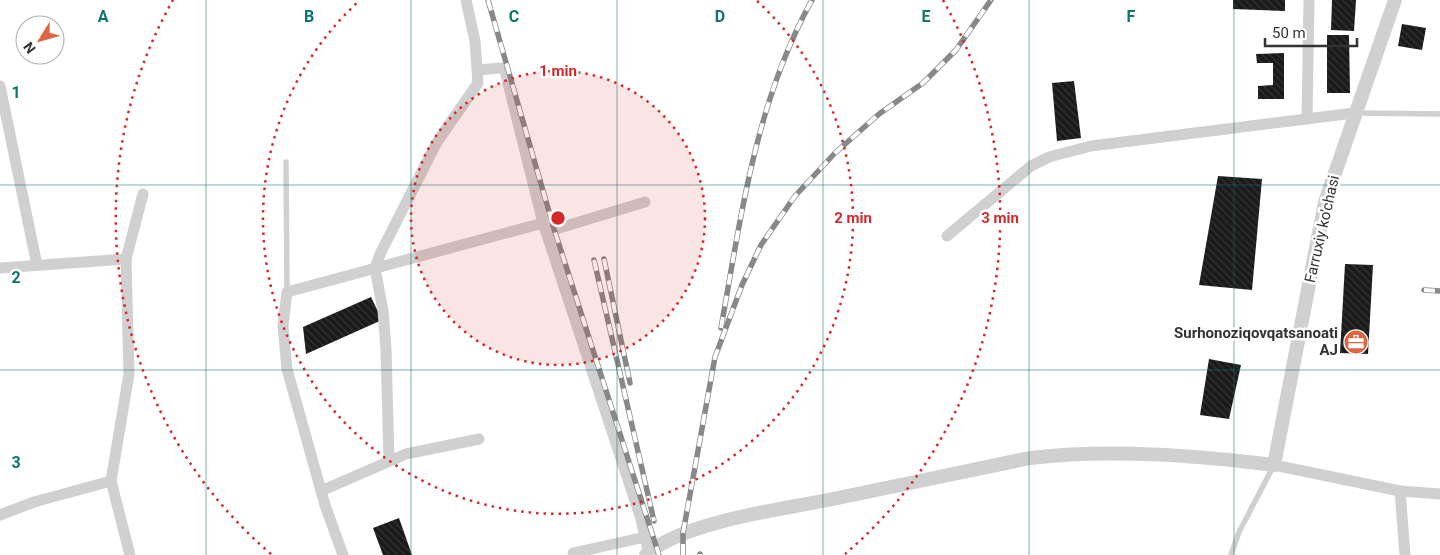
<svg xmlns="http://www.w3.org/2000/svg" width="1440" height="555" font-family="Roboto,sans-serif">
<defs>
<pattern id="building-back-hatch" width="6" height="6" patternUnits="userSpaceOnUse" patternTransform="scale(1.25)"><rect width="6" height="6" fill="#1a1a1a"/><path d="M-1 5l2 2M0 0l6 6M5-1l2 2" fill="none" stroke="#333"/></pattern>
</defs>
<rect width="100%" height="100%" fill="#fff"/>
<g fill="url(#building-back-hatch)">
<polygon points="1233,0 1285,0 1285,11 1233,9"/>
<polygon points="1332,0 1356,0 1354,31 1331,30"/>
<polygon points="1402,24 1426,28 1422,50 1398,46"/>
<polygon points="1327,35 1349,35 1350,93 1327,93"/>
<polygon points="1284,53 1284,99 1258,99 1258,86 1273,85 1273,63 1257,63 1256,54"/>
<polygon points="1074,81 1081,138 1057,141 1052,83"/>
<polygon points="1218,176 1262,179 1252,290 1199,285"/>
<polygon points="1345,264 1373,265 1368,354 1340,353"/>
<polygon points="371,297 382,320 306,354 303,327"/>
<polygon points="1209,359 1241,365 1229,419 1200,415"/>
<polygon points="399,518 412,555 383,555 373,528"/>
</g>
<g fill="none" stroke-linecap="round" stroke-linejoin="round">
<g stroke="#d0d0d0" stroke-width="5.5">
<polyline points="1357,113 1440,114"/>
<polyline points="286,162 287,292"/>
<polyline points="1231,555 1239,532 1274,465"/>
</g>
<g stroke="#d0d0d0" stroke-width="11">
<polyline points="478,70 501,68 505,71 543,223"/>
<polyline points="0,86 37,265"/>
<polyline points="1307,119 1309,0"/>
<polyline points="546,232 645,202"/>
<polyline points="947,236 1031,166 1049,157 1091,146 1354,113"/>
<polyline points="0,268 126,259"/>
<polyline points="389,460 386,349 383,311 375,268 381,252 437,142 478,83 475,41 466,0"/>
<polyline points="1274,465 1400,491 1440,494"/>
<polyline points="321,491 406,454 479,439"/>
<polyline points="1400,491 1405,555"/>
<polyline points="0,515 34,502 111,481"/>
<polyline points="573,553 645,537"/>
<polyline points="130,555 111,481 129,374 126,259 143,194"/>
<polyline points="343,555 325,505 287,369 283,326 287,292 543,223 641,519 649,555"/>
</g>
<path stroke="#d0d0d0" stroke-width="14" d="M646,555c35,-33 137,-46 187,-56 66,-14 131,-27 197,-41 81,-9 164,-3 244,7l51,-263 70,-202"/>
<defs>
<g id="rail">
<polyline points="488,0 554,229 659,555"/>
<polyline points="604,259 630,383"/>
<polyline points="594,260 654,521"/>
<polyline points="1424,290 1440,291"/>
<path d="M721,328c20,-112 35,-227 91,-328"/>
<polyline points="683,555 683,533 715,357 742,285 761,245 795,196 835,153 879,114 923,83 956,50 991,0"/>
<polyline points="700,555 700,554"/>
</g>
</defs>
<use href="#rail" stroke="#888" stroke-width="5.5"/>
<use href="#rail" stroke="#fff" stroke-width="4" stroke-dasharray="11" stroke-linecap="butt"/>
</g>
<path fill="none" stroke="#0f766e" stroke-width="1" stroke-opacity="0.55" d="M206,0v555M411,0v555M617,0v555M823,0v555M1029,0v555M1234,0v555M0,185h1440M0,370h1440"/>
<circle cx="558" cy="218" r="147" fill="#d62828" fill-opacity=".12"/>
<g fill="none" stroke="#d62828" stroke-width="2.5" stroke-dasharray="2.5 5">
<circle cx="558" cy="218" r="147"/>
<path d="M757 1A295 295 0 1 1 359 1"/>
<path d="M271 554A442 442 0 0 1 173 0M943 0A442 442 0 0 1 845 554"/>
</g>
<defs>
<symbol id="office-disc" viewBox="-11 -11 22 22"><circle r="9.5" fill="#dd6541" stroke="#fff"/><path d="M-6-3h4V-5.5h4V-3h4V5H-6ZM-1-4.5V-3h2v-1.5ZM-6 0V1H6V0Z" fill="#fff"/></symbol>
</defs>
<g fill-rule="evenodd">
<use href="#office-disc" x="1342" y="328" width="28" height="28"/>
</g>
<g text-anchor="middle" stroke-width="5" stroke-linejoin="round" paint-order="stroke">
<g font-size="15" fill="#333" stroke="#fff">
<text transform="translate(1322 229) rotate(-77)" y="5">Farruxiy ko'chasi</text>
</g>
<g font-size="15" font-weight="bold" fill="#333" stroke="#fff" text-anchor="end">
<text x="1338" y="338">Surhonoziqovqatsanoati<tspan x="1338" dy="17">AJ</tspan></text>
</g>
</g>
<g font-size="16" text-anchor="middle" font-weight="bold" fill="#0f766e" stroke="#fff" stroke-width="5" stroke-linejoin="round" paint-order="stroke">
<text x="103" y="22">A</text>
<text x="309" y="22">B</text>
<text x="514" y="22">C</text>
<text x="720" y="22">D</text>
<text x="926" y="22">E</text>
<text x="1131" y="22">F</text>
<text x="16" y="98">1</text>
<text x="16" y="283">2</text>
<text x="16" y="468">3</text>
</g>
<circle cx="558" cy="218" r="8" fill="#d62828" stroke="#fff" stroke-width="2.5"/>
<g font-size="15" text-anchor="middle" font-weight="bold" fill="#d62828" stroke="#fff" stroke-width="5" stroke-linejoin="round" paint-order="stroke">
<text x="558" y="76">1 min</text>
<text x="853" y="223">2 min</text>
<text x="1000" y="223">3 min</text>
</g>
<g transform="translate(40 40) rotate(233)"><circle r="24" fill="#ffffff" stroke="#adadad"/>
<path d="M0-4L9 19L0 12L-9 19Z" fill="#dd6541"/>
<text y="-8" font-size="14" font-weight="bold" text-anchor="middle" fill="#333333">N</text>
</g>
<path d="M1265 38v8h92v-8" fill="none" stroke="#333333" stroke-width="2.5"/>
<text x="1272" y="38" font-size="15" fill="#333333" stroke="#ffffff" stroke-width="4" paint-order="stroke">50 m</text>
</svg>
